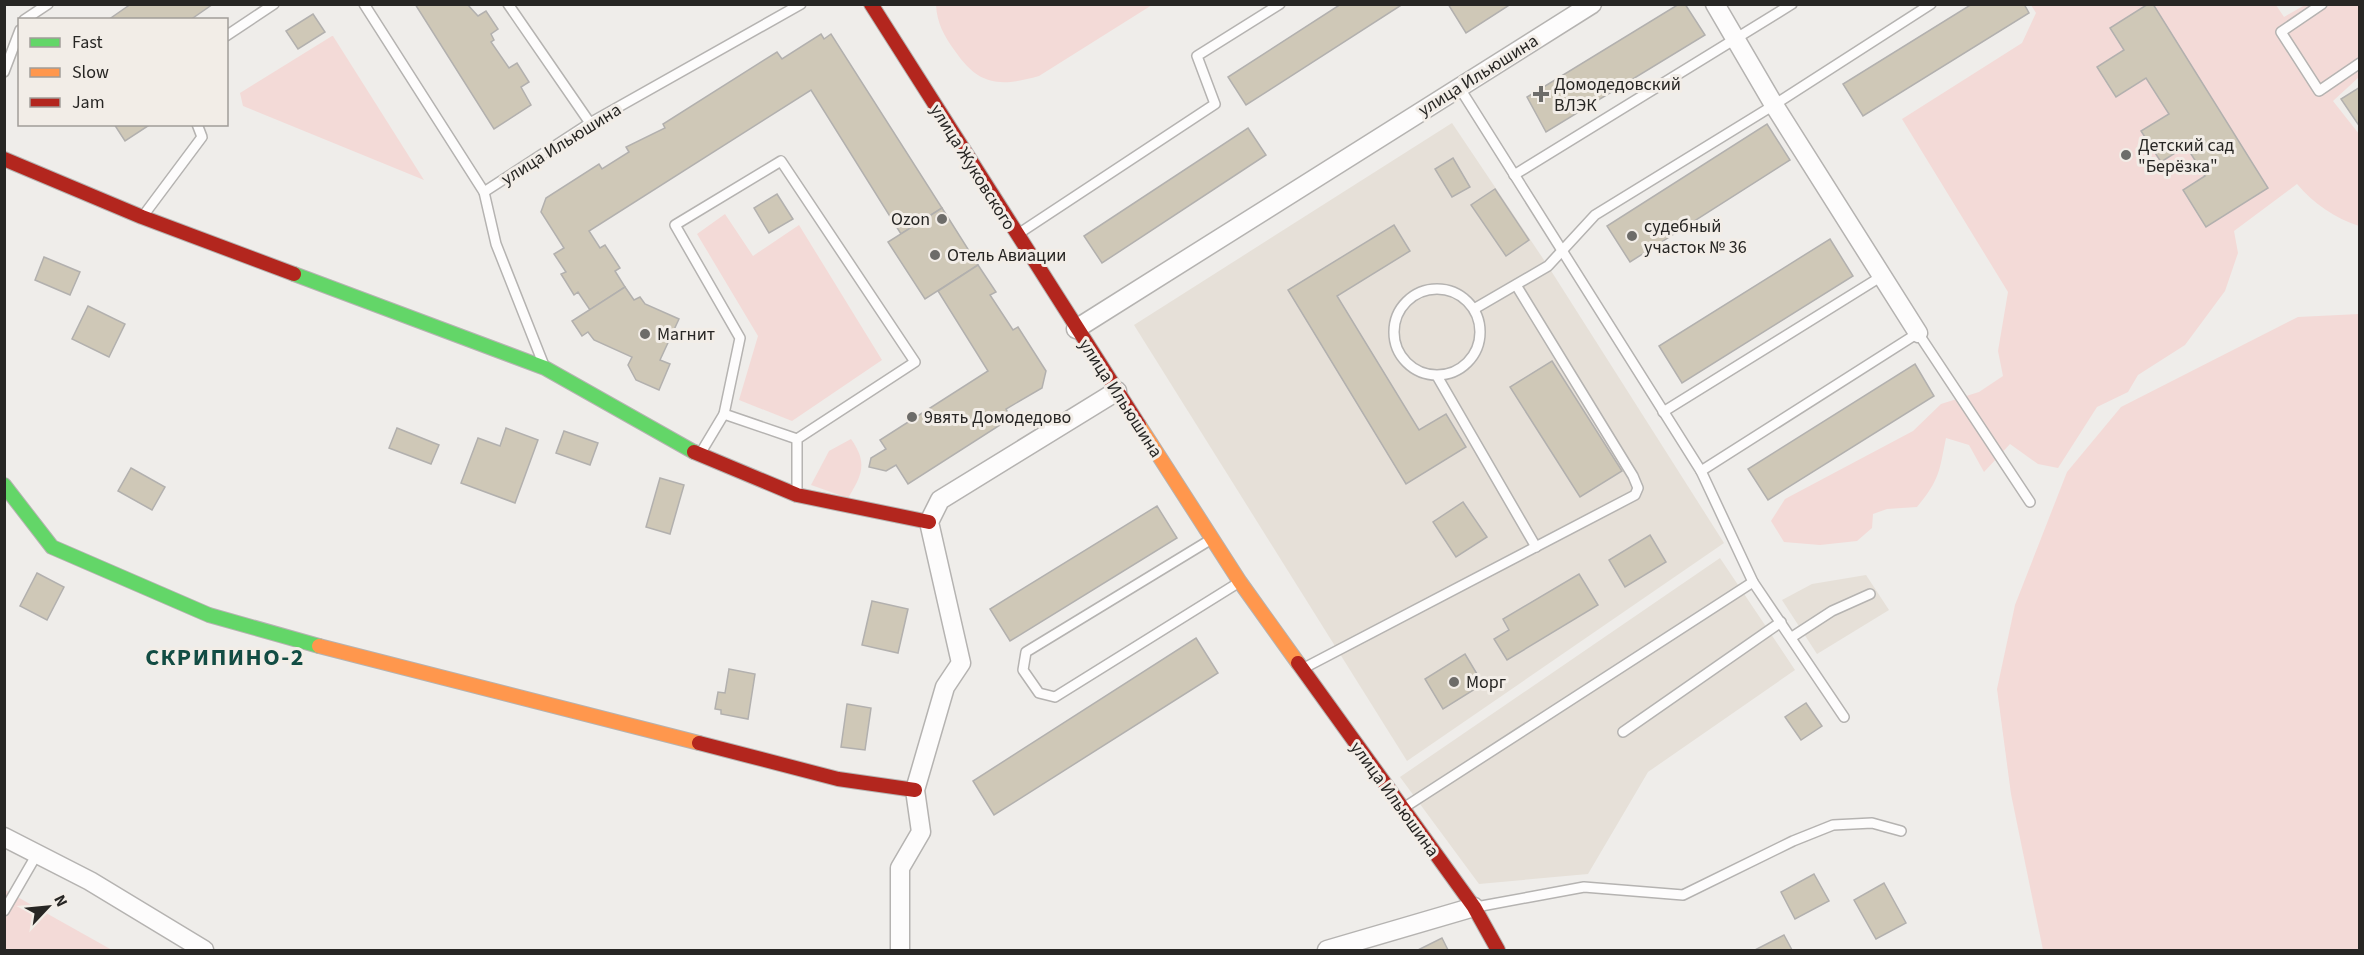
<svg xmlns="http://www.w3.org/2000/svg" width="2364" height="955" font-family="'Source Sans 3',sans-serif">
<rect width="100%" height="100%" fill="#efedea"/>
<g fill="#e6e0d8">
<polygon points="1452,123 1548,266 1724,543 1407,761 1134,325"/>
<polygon points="1720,558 1795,670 1648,772 1588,874 1479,884 1400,777"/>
<polygon points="1866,575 1889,610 1817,654 1782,600 1812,584"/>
</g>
<g fill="#f3dad7">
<path d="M936,5v-1l216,1 -113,71c-39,11 -60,10 -84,-25 -11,-15 -18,-28 -19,-46z"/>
<path d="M2031,5h245l8,12 21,-12h54v72l-26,24 26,33v92c-24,-8 -45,-22 -62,-42l-63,47 4,22 -13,38 -40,54 -47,30 -10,17 -31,15 -39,61 -20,-4 -28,-20 -26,28 -15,-27 -23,-7c-7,34 -6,41 -29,69l-30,2 -14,5 -1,14 -15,13 -37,4 -36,-3 -13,-21 14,-22 128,-68 28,-27 38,-12 24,-16 -5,-25 10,-59 -106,-173 120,-76 14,-30z"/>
<polygon points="332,36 333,36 424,180 243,106 240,93"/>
<polygon points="725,214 753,256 799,225 882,360 792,421 739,400 758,336 697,234"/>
<polygon points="2359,314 2359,950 2043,950 2011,794 1997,689 2015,605 2067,472 2121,407 2298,317"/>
<path d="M851,439c17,24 11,36 -3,59l-37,-13 18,-34z"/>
<polygon points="5,890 112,950 5,950"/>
</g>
<g fill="#cfc8b7" stroke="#b2b0ae" stroke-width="1.5">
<polygon points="131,4 213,4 190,20 108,20"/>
<polygon points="415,4 467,4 478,16 486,11 498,29 491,34 494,40 491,42 509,68 517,63 529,82 521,87 531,105 494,129"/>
<polygon points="1341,4 1403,4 1246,105 1228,77"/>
<polygon points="1448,4 1511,4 1466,33"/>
<polygon points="1679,4 1685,4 1705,35 1546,132 1527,97"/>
<polygon points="1972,4 2024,4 2029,13 1863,116 1843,84"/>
<polygon points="2148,4 2153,4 2268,188 2206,227 2183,190 2205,176 2186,146 2161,162 2141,131 2169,114 2146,78 2116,97 2097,67 2124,50 2110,28"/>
<polygon points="313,14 325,32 298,49 286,31"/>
<polygon points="821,34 824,39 831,34 942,208 901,234 811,90 589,231 600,248 605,245 620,268 615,271 625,287 590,310 578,292 574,295 561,274 566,272 554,254 564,248 541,212 546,198 599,164 602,169 629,152 626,147 665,128 663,124 777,52 782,59"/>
<polygon points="2360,87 2360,127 2341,99"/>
<polygon points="114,124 151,124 125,141"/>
<polygon points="1767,124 1790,160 1630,262 1607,226"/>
<polygon points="1248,128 1266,155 1102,263 1084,236"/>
<polygon points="1453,158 1470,187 1452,197 1435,169"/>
<polygon points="1495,189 1529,240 1506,256 1471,205"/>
<polygon points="777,194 793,219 769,233 754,208"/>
<polygon points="942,208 978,265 925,299 888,242"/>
<polygon points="1394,225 1410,251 1337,296 1419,430 1446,414 1466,447 1406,484 1288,290"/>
<polygon points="1830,239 1853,276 1682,383 1659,346"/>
<polygon points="44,257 80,272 70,295 35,280"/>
<polygon points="978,265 996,292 990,295 1013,330 1018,327 1046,371 1042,388 1006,409 1011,418 908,484 896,465 886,471 869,467 871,458 886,449 880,440 988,371 938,291"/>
<polygon points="625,287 634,300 640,297 645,304 679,319 660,360 670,364 659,390 636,380 628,365 632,357 594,340 588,332 582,336 572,321"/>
<polygon points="88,306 125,324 109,357 72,339"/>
<polygon points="1552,361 1622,471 1580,497 1510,387"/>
<polygon points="1915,364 1934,396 1768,500 1748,469"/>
<polygon points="397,428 439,445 431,464 389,448"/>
<polygon points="506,428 538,440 515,503 461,483 478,438 500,446"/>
<polygon points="564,431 598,443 590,465 556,453"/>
<polygon points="131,468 165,487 152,510 118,491"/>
<polygon points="660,478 684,485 670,534 646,527"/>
<polygon points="1463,502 1487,537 1456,557 1433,522"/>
<polygon points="1157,506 1177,538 1010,641 990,609"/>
<polygon points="1650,535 1666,562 1625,587 1609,560"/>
<polygon points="37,573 64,587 47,620 20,606"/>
<polygon points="1579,574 1598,605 1507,660 1494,639 1509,630 1503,619"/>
<polygon points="872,601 908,609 898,653 862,645"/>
<polygon points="1196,638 1218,673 994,815 973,781"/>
<polygon points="1465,654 1483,684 1443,709 1425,679"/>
<polygon points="729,669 755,674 748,719 721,714 721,710 715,709 718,692 725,693"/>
<polygon points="1806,703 1822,726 1801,740 1785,717"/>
<polygon points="847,704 871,708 865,750 841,747"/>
<polygon points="1814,874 1829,901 1795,919 1781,892"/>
<polygon points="1884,883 1906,923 1876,939 1854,900"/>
<polygon points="1784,935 1792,950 1755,950"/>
<polygon points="1442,938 1448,950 1418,950"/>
</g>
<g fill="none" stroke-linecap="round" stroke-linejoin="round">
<defs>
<g id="lane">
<polyline points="364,4 484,192"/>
<polyline points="508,4 590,123"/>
<polyline points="2322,4 2281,32 2319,91 2360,63"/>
<polyline points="24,20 48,4"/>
<polyline points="226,36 274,4"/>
<polyline points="4,72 20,30"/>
<polyline points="1459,87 1701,471 1753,582 1844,717"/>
<polyline points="1514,175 1792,4"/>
<polyline points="143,216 202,137 197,124"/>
<polyline points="1018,234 1215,104 1197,56 1280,4"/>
<circle cx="1437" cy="332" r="43"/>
<polyline points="1474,309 1548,266 1595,215 1774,105 1931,4"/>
<polyline points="543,363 496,244 484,192 590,123 801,4"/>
<polyline points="1437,376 1536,547"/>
<polyline points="1663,412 1882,276"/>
<polyline points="724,414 797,439"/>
<polyline points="700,454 724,414 740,338 675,225 781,161 915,362 797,439 797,492"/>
<polyline points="1701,471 1918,333 2030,502"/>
<polyline points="1210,540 1026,652 1023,670 1039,693 1055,697 1238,583"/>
<polyline points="1792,637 1832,611 1870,594"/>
<polyline points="1306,667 1635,495 1638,488 1633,476 1516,285"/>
<polyline points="1623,732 1781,622"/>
<polyline points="1405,807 1753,582"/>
<polyline points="1476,907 1584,887 1683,895 1793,841 1833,825 1872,823 1901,831"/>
<polyline points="4,911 37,854"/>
</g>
<g id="street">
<polyline points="1715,4 1774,105 1918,333"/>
<polyline points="1076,329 1592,4"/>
<polyline points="4,837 90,881 204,950"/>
<polyline points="900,950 900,868 921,832 915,790 945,687 961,663 929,522 940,500 1117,391"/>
<polyline points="1327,950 1474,907"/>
</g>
<g id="fast">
<polyline points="294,274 545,368 694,452"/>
<polyline points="4,485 52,547 209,615 319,646"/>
</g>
<g id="slow">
<polyline points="1139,425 1240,582 1298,663"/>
<polyline points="319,646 699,743"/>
</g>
<g id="jam">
<polyline points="871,4 1139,425"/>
<polyline points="4,159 142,217 294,274"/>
<polyline points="694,452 797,495 929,522"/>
<polyline points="1298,663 1474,907 1498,950"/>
<polyline points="699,743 838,779 915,790"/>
</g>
</defs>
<use href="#lane" stroke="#b5b3b1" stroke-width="12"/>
<use href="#street" stroke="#b5b3b1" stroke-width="21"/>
<use href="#fast" stroke="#b5b3b1" stroke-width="16"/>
<use href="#slow" stroke="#b5b3b1" stroke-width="16"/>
<use href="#jam" stroke="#b5b3b1" stroke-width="16"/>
<use href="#lane" stroke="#fdfcfc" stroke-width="9"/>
<use href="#street" stroke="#fdfcfc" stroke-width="18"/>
<use href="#fast" stroke="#63d668" stroke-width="14"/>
<use href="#slow" stroke="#ff974d" stroke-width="14"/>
<use href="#jam" stroke="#b3261e" stroke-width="14"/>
</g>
<g fill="#6d6c69" stroke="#f2ede7" stroke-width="2">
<path d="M1538 85h6v6h6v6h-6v6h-6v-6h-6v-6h6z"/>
<circle cx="2126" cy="155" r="6"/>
<circle cx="942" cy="219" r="6"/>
<circle cx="1632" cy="236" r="6"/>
<circle cx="935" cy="255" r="6"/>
<circle cx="645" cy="334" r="6"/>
<circle cx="912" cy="417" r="6"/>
<circle cx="1454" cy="682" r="6"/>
</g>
<g text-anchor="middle" stroke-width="6" stroke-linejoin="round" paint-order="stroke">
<g font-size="18" fill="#272624" stroke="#f2ede7">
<text transform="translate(1478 75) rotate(-32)" y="6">улица Ильюшина</text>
<text transform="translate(561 144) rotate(-32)" y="6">улица Ильюшина</text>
<text transform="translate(973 167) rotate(58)" y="6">улица Жуковского</text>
<text transform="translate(1121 398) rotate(57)" y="6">улица Ильюшина</text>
<text transform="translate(1395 799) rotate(54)" y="6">улица Ильюшина</text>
</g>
<g font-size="18" fill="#272624" stroke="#f2ede7" text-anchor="start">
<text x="1554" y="90">Домодедовский<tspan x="1554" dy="21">ВЛЭК</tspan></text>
<text x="2138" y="151">Детский сад<tspan x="2138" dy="21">"Берёзка"</tspan></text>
<text x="930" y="225" text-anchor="end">Ozon</text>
<text x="1644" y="232">судебный<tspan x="1644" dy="21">участок № 36</tspan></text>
<text x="947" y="261">Отель Авиации</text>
<text x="657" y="340">Магнит</text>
<text x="924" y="423">9вять Домодедово</text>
<text x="1466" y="688">Морг</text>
</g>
<g font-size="24" font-weight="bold" letter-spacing="1.5" fill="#124c43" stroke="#f2ede7">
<text x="225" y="665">СКРИПИНО-2</text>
</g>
</g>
<rect width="2364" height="955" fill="none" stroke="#272624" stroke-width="12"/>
<rect x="18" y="18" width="210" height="108" fill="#f2ede7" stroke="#a19d99" stroke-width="1.5"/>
<rect x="30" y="38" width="30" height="9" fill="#63d668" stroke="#a19d99" stroke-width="1.5"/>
<text x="72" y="48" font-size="18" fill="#272624">Fast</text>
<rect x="30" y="68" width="30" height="9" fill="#ff974d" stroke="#a19d99" stroke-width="1.5"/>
<text x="72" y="78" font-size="18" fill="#272624">Slow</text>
<rect x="30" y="98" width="30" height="9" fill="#b3261e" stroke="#a19d99" stroke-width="1.5"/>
<text x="72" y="108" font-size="18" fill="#272624">Jam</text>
<g transform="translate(48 907) rotate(64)" stroke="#f2ede7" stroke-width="4.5" paint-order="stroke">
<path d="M0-4.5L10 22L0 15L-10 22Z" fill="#272624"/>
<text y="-9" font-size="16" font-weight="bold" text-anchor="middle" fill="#272624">N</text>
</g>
</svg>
